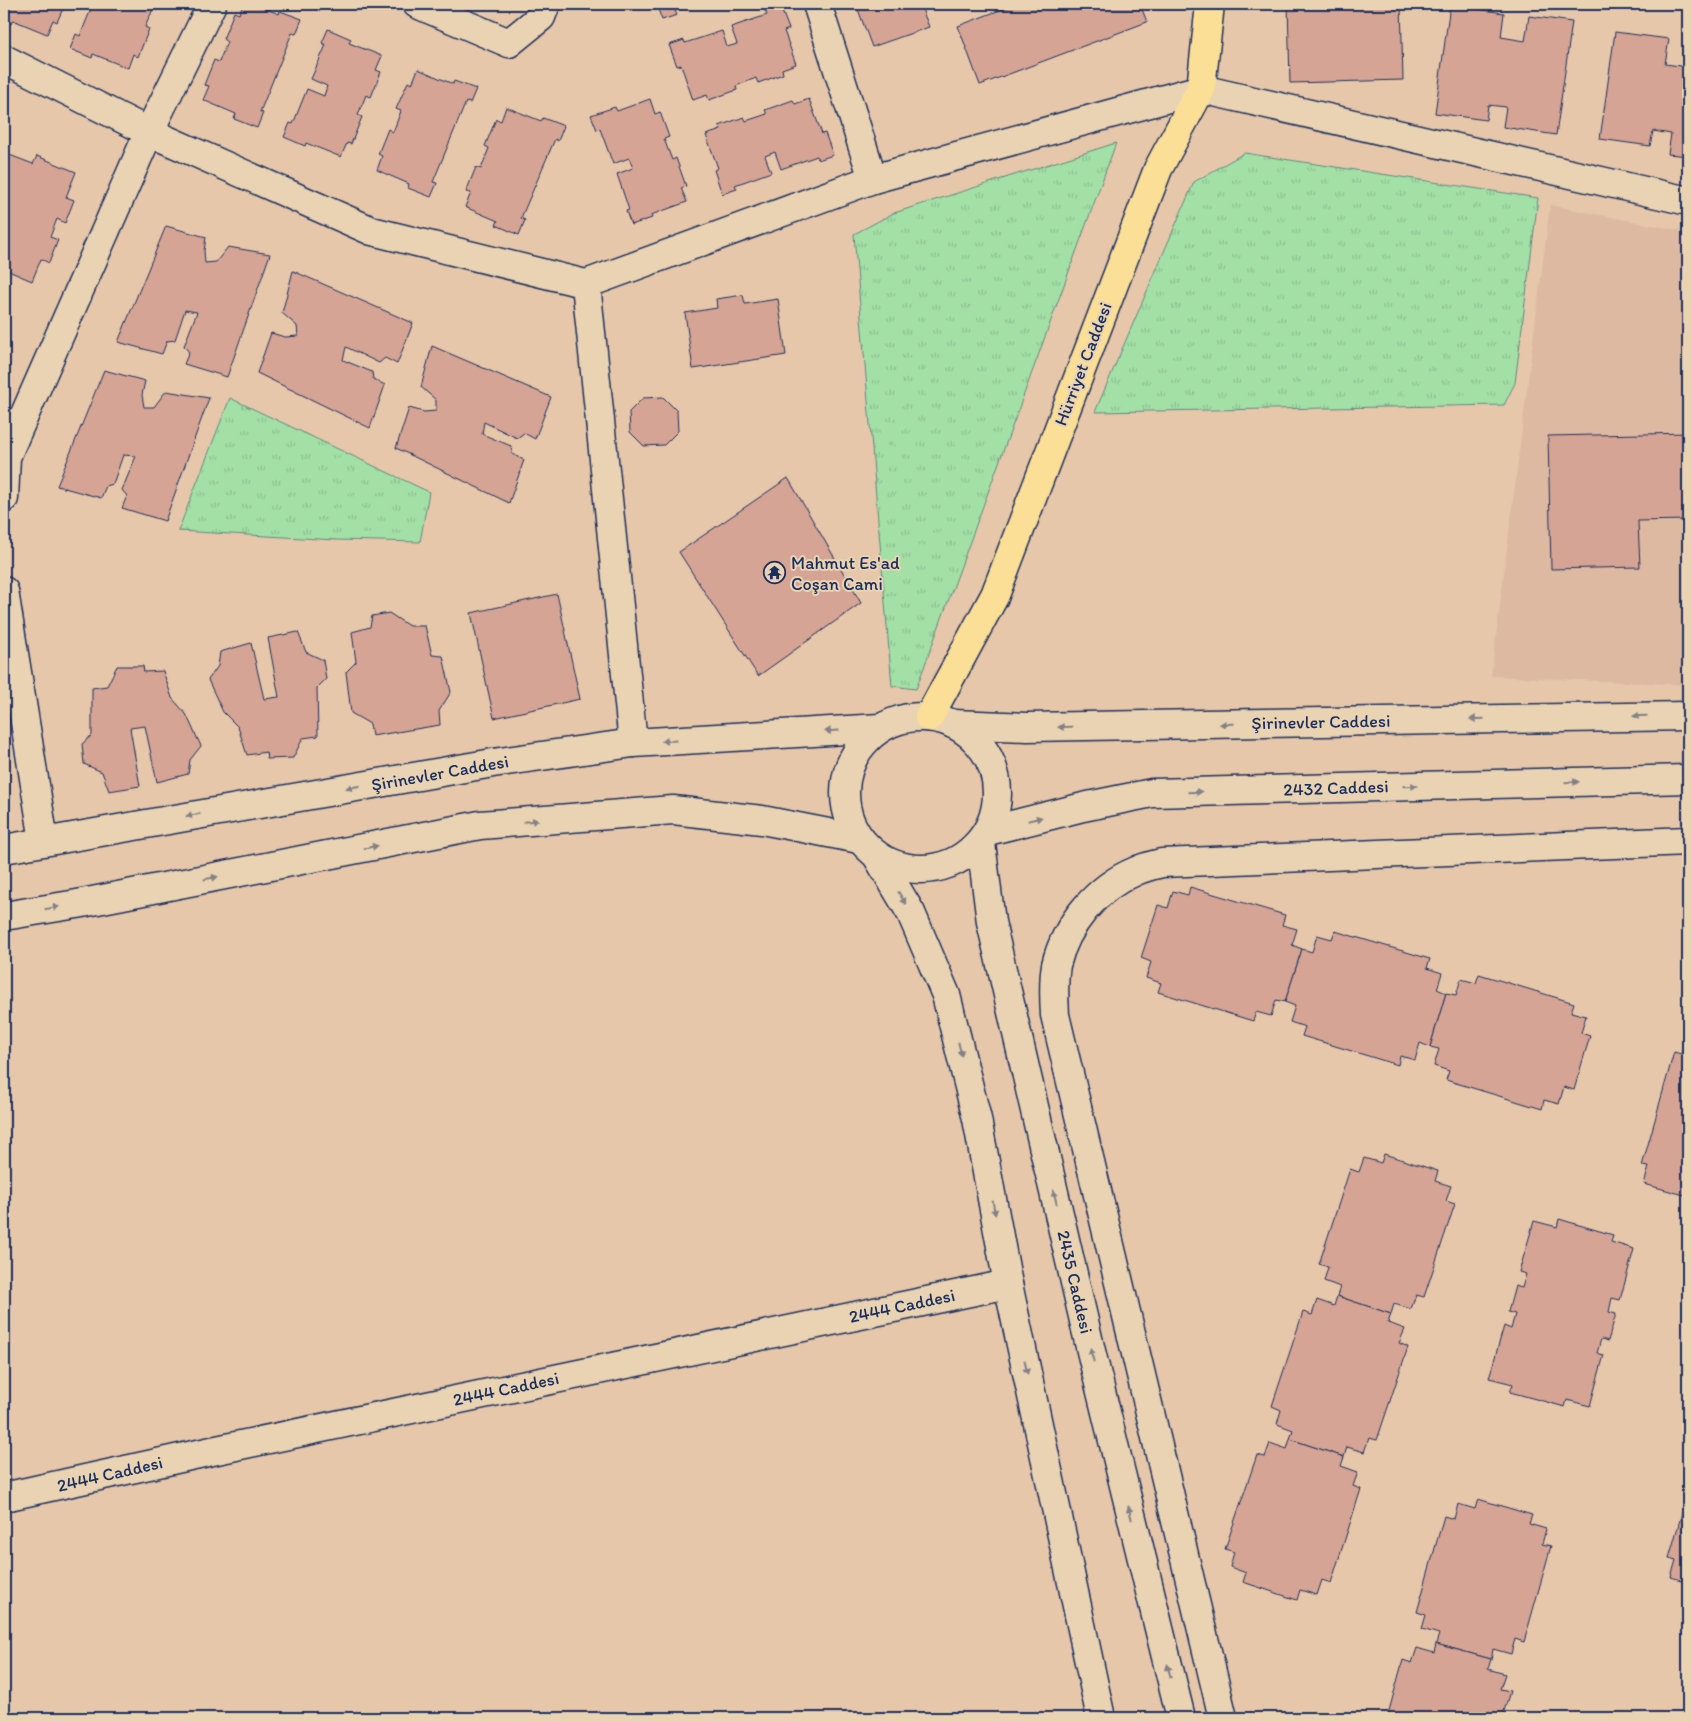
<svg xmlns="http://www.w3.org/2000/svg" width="1692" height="1722" font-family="Itim,sans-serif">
<defs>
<pattern id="grass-tufts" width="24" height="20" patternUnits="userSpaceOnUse" patternTransform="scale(1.25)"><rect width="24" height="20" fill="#a3e0a6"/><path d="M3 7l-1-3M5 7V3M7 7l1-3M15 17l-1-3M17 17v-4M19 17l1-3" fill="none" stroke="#8cc091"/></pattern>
</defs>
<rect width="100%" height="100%" fill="#e7c7aa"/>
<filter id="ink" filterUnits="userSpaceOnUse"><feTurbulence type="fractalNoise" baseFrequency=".02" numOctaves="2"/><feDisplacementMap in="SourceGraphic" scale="10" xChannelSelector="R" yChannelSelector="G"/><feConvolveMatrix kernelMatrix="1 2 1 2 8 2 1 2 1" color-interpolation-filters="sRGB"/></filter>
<g filter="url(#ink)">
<polygon fill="#deb9a2" points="1550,205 1688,232 1688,685 1491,676"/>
<g fill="url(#grass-tufts)" stroke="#5f8882">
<polygon points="1116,143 916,689 892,686 854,234 894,213"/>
<polygon points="1244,153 1538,198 1515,383 1504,405 1095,412 1194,182"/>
<polygon points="230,398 429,492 420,542 337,540 178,531"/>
</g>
<g fill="#d5a494" stroke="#1b2f5e">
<polygon points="4,4 65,4 57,22 53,20 47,34 13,20 11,24 4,21"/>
<polygon points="93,4 160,4 158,8 154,7 145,27 149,29 138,57 133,54 128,68 93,54 92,58 70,49 76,34 80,36"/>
<polygon points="243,4 254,4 279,14 280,11 302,19 296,34 292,33 260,112 263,113 257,128 234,119 236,114 203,100 209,86 204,85 214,60 219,62 227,42 223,39 234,12 239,14"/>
<polygon points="656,4 696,4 675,11 677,15 662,20"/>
<polygon points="856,4 920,4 929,27 872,47"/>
<polygon points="1016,4 1140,4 1147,22 980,85 958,26"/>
<polygon points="1288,4 1401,4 1403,80 1290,83"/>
<polygon points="1450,5 1504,13 1501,37 1525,41 1529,16 1572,22 1556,135 1503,127 1506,107 1488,105 1486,120 1435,113"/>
<polygon points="780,6 789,29 784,31 796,64 782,69 783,74 758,83 756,78 736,86 737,90 709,100 707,95 693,100 681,65 677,66 669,45 684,40 685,43 722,31 727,47 737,44 731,27 767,15 765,11"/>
<polygon points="328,29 351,39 349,43 382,56 376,70 381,72 371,97 366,95 358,115 362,117 351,144 347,143 341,157 306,143 305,146 284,137 290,123 293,124 307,89 324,96 327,86 311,79 326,45 322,43"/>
<polygon points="1615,32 1669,39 1665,64 1688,67 1688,156 1668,154 1671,134 1653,131 1650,146 1600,139"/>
<polygon points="418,69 453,84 454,81 476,89 470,103 466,102 433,182 437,183 431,197 408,188 409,184 377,170 382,156 378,154 388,129 393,132 401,111 396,109 408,82 412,84"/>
<polygon points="650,99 655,114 660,112 669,137 664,139 672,160 676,158 686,186 681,188 687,202 651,215 652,218 631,225 626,211 629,210 617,174 633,168 629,158 613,164 600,129 597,130 591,115 615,107 617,111"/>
<polygon points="809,99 822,134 825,133 833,155 818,160 817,156 781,169 775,152 765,156 771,172 735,185 737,189 722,194 714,170 718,168 706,135 721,130 719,126 744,117 746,121 767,114 765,110 793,100 795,104"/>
<polygon points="506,107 541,121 543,118 564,126 558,141 555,139 521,218 525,220 519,235 496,225 498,221 465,207 471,193 466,192 476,167 481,169 489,148 485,146 496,119 501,121"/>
<polygon points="4,143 10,146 7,154 33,164 37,156 76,172 66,197 74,200 65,223 57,219 50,237 58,240 49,263 41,259 32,281 4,269"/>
<polygon points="166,226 206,237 204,251 205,263 216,262 228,247 270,254 227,377 184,364 189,352 184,346 197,312 185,310 175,340 167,341 162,354 118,342"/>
<polygon points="293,271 413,323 397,364 385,358 379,363 346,347 343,360 372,372 373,379 385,385 370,428 257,373 271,333 285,337 298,336 297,326 282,313"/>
<polygon points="743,295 745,304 778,299 786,355 693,369 685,313 717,308 716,299"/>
<polygon points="432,346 551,397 535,439 524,433 517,438 484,422 482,434 511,446 512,454 524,460 509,503 396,448 409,408 424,412 436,411 436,400 421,387"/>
<polygon points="104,370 145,381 142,395 144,407 154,407 166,391 209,398 165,521 122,508 127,496 122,490 136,456 123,455 113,484 106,486 101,498 57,486"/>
<polygon points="663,397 677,411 678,431 664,445 644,446 630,432 629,412 643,398"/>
<polygon points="1688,433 1688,520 1638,521 1640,567 1551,569 1548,436"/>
<polygon points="788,478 861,603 758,676 679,552"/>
<polygon points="557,594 580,699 494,718 471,613"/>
<polygon points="389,613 409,626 425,626 432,655 443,656 451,692 439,711 440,725 372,736 370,724 351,713 346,672 356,662 352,632 370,627 372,616"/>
<polygon points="298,632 306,652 323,660 326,679 317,688 318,736 303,738 293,758 267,759 266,752 247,755 238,727 223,712 208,680 218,666 220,652 251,643 264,699 279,697 268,638"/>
<polygon points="117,666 143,666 144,672 163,671 172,698 186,714 201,746 190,760 188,774 157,782 145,726 130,728 140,786 109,791 102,772 84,764 82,744 92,735 92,688 107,686"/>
<polygon points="1190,887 1285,915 1282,925 1297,929 1292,945 1302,949 1285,1002 1276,1000 1271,1016 1256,1012 1253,1021 1158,992 1161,983 1146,978 1151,962 1141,958 1158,905 1168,908 1173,891 1188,895"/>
<polygon points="1335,931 1430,959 1427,968 1442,973 1437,989 1446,993 1430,1047 1420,1043 1415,1060 1400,1056 1398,1065 1302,1036 1305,1027 1290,1022 1295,1006 1285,1002 1302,949 1312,952 1317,935 1332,939"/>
<polygon points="1479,974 1574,1003 1571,1012 1586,1016 1581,1033 1590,1036 1574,1090 1564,1087 1559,1104 1544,1100 1542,1109 1446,1080 1449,1071 1434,1066 1439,1049 1430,1047 1446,993 1456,995 1461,979 1476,983"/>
<polygon points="1685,1038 1688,1039 1688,1196 1644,1184 1649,1167 1642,1166 1674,1052 1681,1054"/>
<polygon points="1384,1154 1438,1171 1435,1181 1451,1186 1446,1201 1455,1204 1424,1297 1416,1295 1411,1309 1394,1304 1391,1314 1337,1296 1340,1287 1324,1281 1328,1267 1319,1264 1350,1169 1359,1172 1364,1158 1381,1163"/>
<polygon points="1559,1219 1613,1235 1611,1242 1634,1249 1620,1300 1612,1298 1609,1312 1616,1314 1608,1341 1601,1339 1597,1353 1604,1355 1590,1406 1567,1400 1565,1407 1510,1392 1513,1384 1489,1378 1504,1326 1511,1329 1515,1314 1508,1312 1515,1286 1522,1288 1526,1274 1519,1272 1534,1221 1557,1227"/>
<polygon points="1337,1296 1391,1314 1388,1323 1405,1329 1399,1343 1408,1347 1377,1440 1369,1438 1364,1452 1347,1447 1344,1457 1290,1439 1293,1430 1277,1424 1281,1410 1272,1406 1303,1312 1312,1315 1317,1300 1334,1306"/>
<polygon points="1290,1439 1344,1457 1341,1466 1358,1472 1353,1486 1361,1489 1331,1583 1322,1580 1317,1595 1300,1590 1297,1600 1243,1582 1246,1573 1230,1567 1234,1552 1225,1549 1257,1455 1265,1457 1270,1443 1287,1449"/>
<polygon points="1688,1492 1688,1582 1671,1577 1676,1560 1669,1558"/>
<polygon points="1478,1499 1532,1515 1529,1524 1546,1529 1542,1544 1551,1546 1524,1642 1515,1639 1511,1654 1493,1649 1491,1659 1436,1644 1439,1634 1422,1629 1426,1615 1417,1612 1444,1516 1454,1519 1458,1504 1475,1509"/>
<polygon points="1436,1644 1491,1659 1488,1669 1505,1674 1500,1689 1510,1691 1502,1718 1387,1718 1403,1660 1412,1663 1417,1648 1434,1653"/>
</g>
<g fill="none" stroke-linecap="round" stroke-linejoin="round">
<defs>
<g id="minor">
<polyline points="417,4 509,43 541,17 546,4"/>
<polyline points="817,4 873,179"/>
<polyline points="4,59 149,132 372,231 586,284 873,179 1201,89 1688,201"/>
<polyline points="586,284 633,743"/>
<polyline points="4,498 6,457 149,132 212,4"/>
<polyline points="4,591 44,841"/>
<circle cx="921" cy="793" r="76"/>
<polyline points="953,724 1027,727 1688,716"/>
<polyline points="988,831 1083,807 1152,793 1688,779"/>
<polyline points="981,843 991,922 1091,1351 1181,1718"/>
<polyline points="4,849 493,763 633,743 880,728"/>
<polyline points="877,856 911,913 946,995 977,1119 1008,1284 1101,1718"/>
<polyline points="4,916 77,904 480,825 673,810 762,820 859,839"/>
<polyline points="4,1497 212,1451 1008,1284"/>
<path d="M1223,1718l-168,-703c-1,-16 -2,-33 1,-50 10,-41 41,-78 80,-94 8,-4 17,-6 26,-8l526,-22"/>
</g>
<polyline id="major" points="929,717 995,595 1158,169 1201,89 1210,4"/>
</defs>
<use href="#minor" stroke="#1b2f5e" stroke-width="31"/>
<use href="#major" stroke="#1b2f5e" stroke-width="31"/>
<use href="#minor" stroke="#e9d3b2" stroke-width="28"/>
<use href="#major" stroke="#fbdf96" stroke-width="28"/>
</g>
<defs><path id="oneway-solid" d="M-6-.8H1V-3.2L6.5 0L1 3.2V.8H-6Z" transform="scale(1.25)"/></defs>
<g fill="#828188">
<use href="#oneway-solid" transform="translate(1640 716) rotate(179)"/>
<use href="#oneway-solid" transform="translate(1477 719) rotate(179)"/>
<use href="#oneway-solid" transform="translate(1227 724) rotate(179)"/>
<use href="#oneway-solid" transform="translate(1065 727) rotate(179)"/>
<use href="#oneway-solid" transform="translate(832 731) rotate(177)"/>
<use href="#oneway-solid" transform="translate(669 741) rotate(177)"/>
<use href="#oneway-solid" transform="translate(1572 782) rotate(-2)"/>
<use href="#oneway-solid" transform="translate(1410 786) rotate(-2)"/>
<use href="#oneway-solid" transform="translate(353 787) rotate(170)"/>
<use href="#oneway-solid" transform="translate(1195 792) rotate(-2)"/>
<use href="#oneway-solid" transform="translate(193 815) rotate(170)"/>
<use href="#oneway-solid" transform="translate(1035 819) rotate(-14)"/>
<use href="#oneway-solid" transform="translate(531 821) rotate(-5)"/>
<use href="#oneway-solid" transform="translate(371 847) rotate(-11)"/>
<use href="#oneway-solid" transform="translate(211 878) rotate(-11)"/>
<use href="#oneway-solid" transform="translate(902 898) rotate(59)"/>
<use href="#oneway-solid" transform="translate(52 908) rotate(-10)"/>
<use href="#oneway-solid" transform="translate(960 1049) rotate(76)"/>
<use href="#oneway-solid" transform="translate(1055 1197) rotate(-103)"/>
<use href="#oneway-solid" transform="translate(994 1208) rotate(79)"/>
<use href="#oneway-solid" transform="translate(1092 1355) rotate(-104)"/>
<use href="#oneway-solid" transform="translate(1026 1367) rotate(78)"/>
<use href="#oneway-solid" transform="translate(1130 1513) rotate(-104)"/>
<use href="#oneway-solid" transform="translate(1169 1671) rotate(-104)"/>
</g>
</g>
<defs>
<symbol id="temple-ring" viewBox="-11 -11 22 22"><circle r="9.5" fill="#e9d3b2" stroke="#1b2f5e" stroke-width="1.5"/><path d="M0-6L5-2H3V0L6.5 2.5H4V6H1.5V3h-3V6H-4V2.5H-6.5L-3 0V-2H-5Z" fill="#1b2f5e"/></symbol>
</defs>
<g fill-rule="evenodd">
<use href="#temple-ring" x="762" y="560" width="25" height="25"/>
</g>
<g text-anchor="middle" stroke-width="4" stroke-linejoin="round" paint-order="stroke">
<g font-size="18" fill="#1b2f5e" stroke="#e9d3b2">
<text transform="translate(1083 364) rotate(-69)" y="6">Hürriyet Caddesi</text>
<text transform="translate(1321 722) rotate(-1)" y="6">Şirinevler Caddesi</text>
<text transform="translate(440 773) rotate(-10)" y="6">Şirinevler Caddesi</text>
<text transform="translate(1336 788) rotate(-2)" y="6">2432 Caddesi</text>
<text transform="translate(1075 1282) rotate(77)" y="6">2435 Caddesi</text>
<text transform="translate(902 1306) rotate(-12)" y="6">2444 Caddesi</text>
<text transform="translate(506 1389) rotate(-12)" y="6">2444 Caddesi</text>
<text transform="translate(110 1474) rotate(-13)" y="6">2444 Caddesi</text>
</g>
<g font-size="18" fill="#1b2f5e" stroke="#e9d3b2" text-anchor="start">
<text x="791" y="569">Mahmut Es'ad<tspan x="791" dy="21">Coşan Cami</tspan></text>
</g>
</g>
<rect width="1692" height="1722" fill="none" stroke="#e9d3b2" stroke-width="20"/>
<rect x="10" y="10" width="1672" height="1702" fill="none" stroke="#1b2f5e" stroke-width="2" filter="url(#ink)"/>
</svg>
